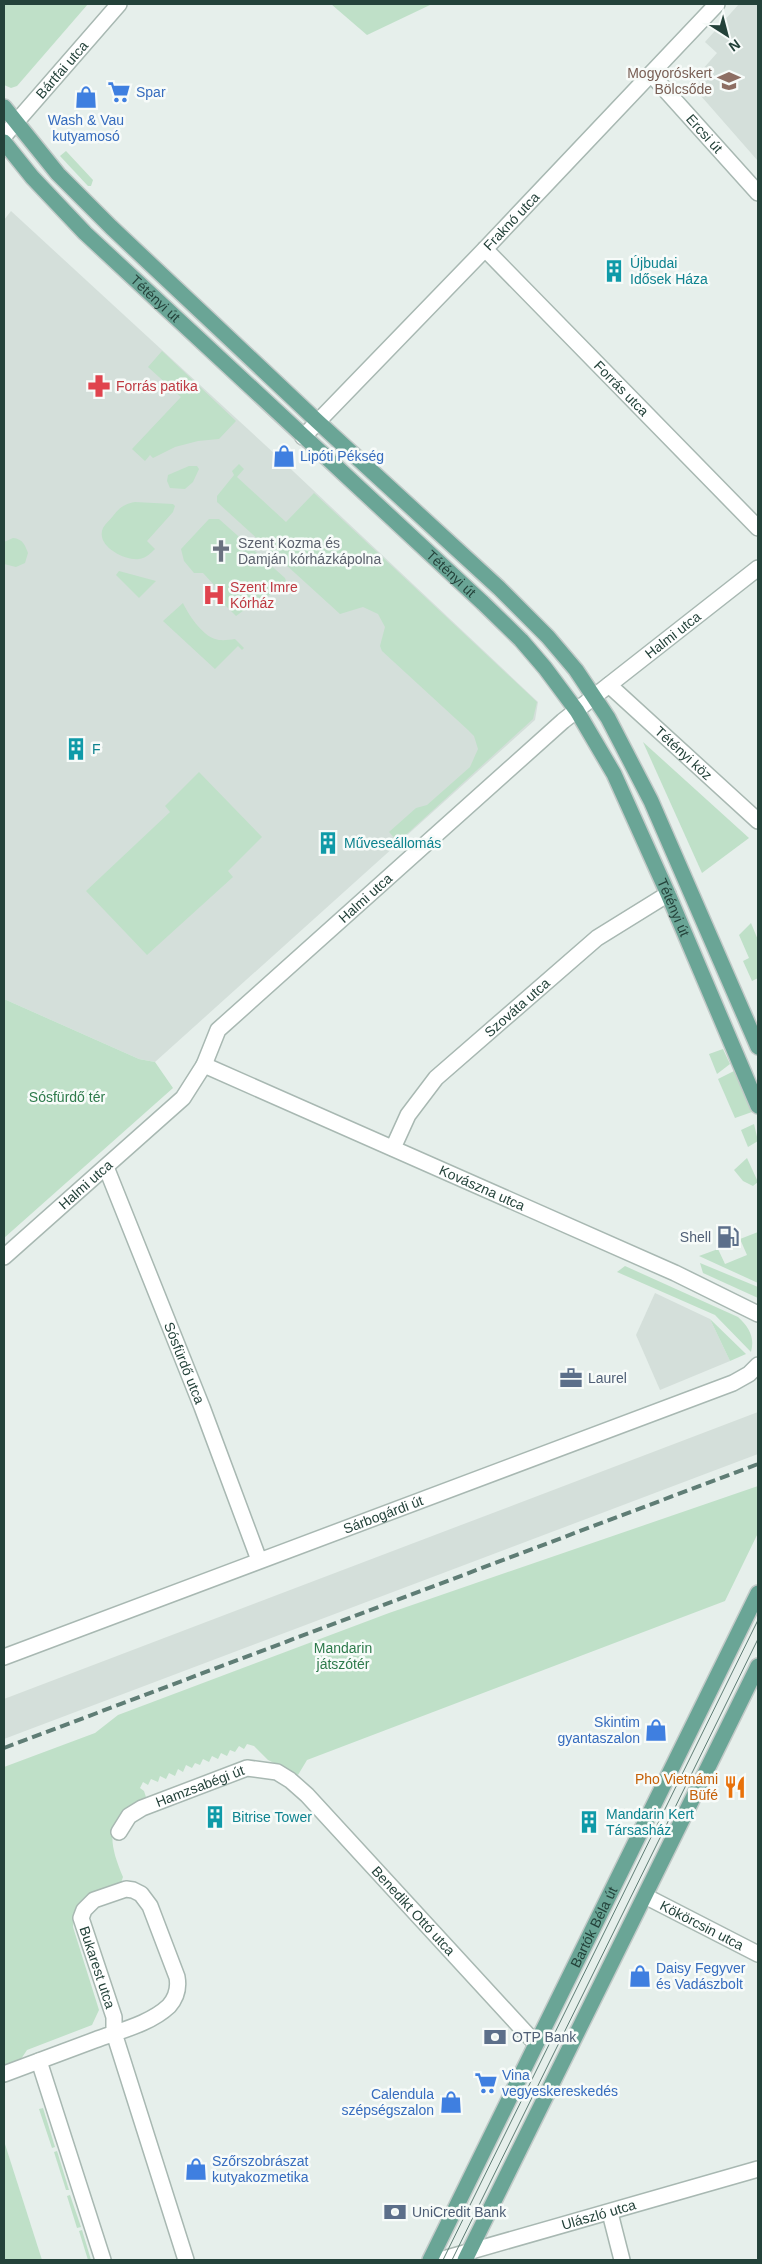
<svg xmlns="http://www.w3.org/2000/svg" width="762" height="2264" font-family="Arial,sans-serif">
<rect width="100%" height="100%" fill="#e6efeb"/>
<g fill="#d4dfda">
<polygon points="739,4 758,4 758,161 694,88 706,75 702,70 717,53 705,42"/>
<polygon points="11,211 276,455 538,702 535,720 155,1062 139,1059 4,999 4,220"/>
<polygon points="655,1293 710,1319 730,1361 660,1390 636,1335"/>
<polygon points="758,1412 758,1454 4,1739 4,1699"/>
</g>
<g fill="#bfe0c8">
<polygon points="4,4 88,4 17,86 11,88 4,85"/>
<polygon points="331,4 429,4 430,5 367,35"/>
<polygon points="66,151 93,180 91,186 88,186 60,156"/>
<polygon points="162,351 236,421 219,439 198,441 175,447 153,458 150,455 145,461 132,449 181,397 148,367"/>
<polygon points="239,464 244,469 237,477 286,522 314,493 537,702 533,719 398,842 389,832 416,808 427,805 470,767 478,749 474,736 468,730 382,651 380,646 385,627 378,614 363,607 340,614 217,502 217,496 234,475 232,471"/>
<polygon points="189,466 197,466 199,469 193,482 185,489 170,488 167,481 168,475"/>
<path d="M135,502l38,2 2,2 -2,6 -26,29 8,8c-5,5 -9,9 -16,10 -14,2 -44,-13 -36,-31 2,-4 7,-8 10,-12 6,-8 11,-12 22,-14z"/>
<polygon points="209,519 219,519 285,578 287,584 284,589 258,600 236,616 215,595 215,586 203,573 194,573 184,561 181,549"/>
<path d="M13,538c10,1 12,7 15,15l-3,10 -9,4 -12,-3v-22z"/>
<polygon points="119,571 156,581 139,598 116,575"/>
<path d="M183,603c5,11 19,32 32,36 6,2 13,1 20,0l9,9 -2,2 -4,-4 -23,23 -52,-48z"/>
<polygon points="643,742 749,838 702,873"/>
<polygon points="199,772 262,837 228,871 233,877 147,955 86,891 170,812 165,806"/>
<polygon points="751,923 758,940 758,978 752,981 743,961 749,958 739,935"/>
<polygon points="4,999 139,1059 155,1062 173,1088 4,1238"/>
<polygon points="723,1049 730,1064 717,1074 709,1054"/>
<polygon points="734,1071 752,1112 735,1118 718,1079"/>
<polygon points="754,1124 758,1141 748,1147 741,1130"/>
<polygon points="747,1158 758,1182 753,1186 743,1181 734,1170"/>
<polygon points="758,1232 758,1283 699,1256 718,1249 725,1264 747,1255 740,1239"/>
<polygon points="700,1263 758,1287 758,1298 703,1273"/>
<path d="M625,1266l113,51c11,10 17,20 13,35l-36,-37 -98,-43z"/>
<polygon points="710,1319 746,1354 730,1361"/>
<path d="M758,1486v47l-33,68 -418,159 -9,15 -30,-15 -14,-14 -7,-2 -3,5 -5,-3 -4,6 -5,-2 -3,6 -6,-3 -3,6 -6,-3 -3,6 -6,-3 -3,6 -5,-2 -3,5 -6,-3 -3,7 -5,-3 -3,7 -6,-3 -3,6 -6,-3 -2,6 -7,-3 -3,6 -5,-3 -3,6 4,3 2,6c-41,19 -39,42 -23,80l-2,6c-26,8 -46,13 -48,44l26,83 -7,15 -65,25 -8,12 -15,5v-300l91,-34 23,-18 271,-102z"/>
<polygon points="43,2108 55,2147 52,2148 39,2109"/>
<polygon points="4,2141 42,2260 4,2260"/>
<polygon points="57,2151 69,2190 66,2190 54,2152"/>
<polygon points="70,2195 81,2227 77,2228 67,2196"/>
<polygon points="82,2230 91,2260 88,2260 79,2231"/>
</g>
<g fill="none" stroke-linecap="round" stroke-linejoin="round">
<defs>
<g id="minor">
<path id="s1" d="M651,74l107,119"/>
<path id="s2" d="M4,136l115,-132"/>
<path id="s3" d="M485,249l273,279"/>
<path id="s4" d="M303,437l182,-188 232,-245"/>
<path id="s5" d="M609,685l149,136"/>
<path id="s6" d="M204,1065l471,208 83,41"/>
<path id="s7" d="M393,1148l15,-33 28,-37 161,-140 71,-44"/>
<path id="s8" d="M106,1167l96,240 57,153"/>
<path id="s9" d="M4,1257l179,-159 21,-33 14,-35 345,-309 195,-153"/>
<path id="s10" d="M4,1657l729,-274 16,-9 9,-9"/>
<path id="s11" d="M119,1832l10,-16 13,-8 105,-40 30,4 13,8 17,15 229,249"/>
<path id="s12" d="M645,1896l113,58"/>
<polyline points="39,2061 103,2260"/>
<path id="s13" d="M4,2074c30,-11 61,-23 91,-34 24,-9 55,-16 74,-34 8,-9 10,-18 8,-29l-27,-71 -9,-12 -8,-4 -7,-1 -32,11 -10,10 -3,8 33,99v16l72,227"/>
<polyline points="610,2213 622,2260"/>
<path id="s14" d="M440,2260l318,-91"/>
</g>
<g id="major">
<polyline points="4,107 58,174 111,227 317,421 499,588 548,637 576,670 608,718 651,801 758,1047"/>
<path id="s15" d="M4,142l28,35 53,56 398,370 38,37 24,28 32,43 37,63 54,120 90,212"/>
<path id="s16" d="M430,2260l328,-667"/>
<polyline points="465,2260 758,1666"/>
</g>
</defs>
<use href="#minor" stroke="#a8b8b2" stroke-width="18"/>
<use href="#major" stroke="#c2cac8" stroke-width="18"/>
<use href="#minor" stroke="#fff" stroke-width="15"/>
<use href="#major" stroke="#6aa596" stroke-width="15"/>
<g stroke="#5f7d75" stroke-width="1">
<polyline points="443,2260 758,1620"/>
<polyline points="452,2260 758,1639"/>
</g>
<polyline stroke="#5f7d75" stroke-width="4" stroke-dasharray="10 5" stroke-linecap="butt" points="4,1748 758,1464"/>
</g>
<defs>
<symbol id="school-bare" viewBox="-9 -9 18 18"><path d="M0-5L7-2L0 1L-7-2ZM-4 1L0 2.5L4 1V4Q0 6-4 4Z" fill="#8d6e63" stroke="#f7fbf9" stroke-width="2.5" paint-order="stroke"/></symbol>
<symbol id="supermarket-bare" viewBox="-9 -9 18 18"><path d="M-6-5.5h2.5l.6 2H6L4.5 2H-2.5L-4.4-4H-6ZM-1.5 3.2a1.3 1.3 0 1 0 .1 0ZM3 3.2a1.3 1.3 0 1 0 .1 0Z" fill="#3f7fe0" stroke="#f7fbf9" stroke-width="2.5" paint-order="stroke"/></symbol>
<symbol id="shop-bare" viewBox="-9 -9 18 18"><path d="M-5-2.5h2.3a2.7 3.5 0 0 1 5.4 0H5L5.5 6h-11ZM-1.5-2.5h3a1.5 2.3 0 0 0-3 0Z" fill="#3f7fe0" stroke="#f7fbf9" stroke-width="2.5" paint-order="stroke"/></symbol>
<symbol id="building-bare" viewBox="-9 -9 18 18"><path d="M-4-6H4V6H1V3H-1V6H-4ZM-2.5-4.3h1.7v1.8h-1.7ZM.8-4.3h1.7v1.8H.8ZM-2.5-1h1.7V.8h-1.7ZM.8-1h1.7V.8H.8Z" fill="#0f9aa8" stroke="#f7fbf9" stroke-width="2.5" paint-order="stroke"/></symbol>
<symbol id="pharmacy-bare" viewBox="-9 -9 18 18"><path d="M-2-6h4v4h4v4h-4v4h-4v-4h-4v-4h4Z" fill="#e0444e" stroke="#f7fbf9" stroke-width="2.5" paint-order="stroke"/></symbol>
<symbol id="church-bare" viewBox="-9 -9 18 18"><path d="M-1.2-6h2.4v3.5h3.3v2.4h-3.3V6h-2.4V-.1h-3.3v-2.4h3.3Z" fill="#6b7280" stroke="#f7fbf9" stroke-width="2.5" paint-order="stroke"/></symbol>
<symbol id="hospital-bare" viewBox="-9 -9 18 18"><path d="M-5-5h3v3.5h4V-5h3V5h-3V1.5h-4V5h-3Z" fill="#e0444e" stroke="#f7fbf9" stroke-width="2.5" paint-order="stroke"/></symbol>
<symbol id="fuel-bare" viewBox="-9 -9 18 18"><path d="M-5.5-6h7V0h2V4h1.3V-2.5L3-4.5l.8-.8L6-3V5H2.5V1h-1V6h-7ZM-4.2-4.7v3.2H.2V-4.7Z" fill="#5c6f8a" stroke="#f7fbf9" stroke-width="2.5" paint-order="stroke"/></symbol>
<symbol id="office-bare" viewBox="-9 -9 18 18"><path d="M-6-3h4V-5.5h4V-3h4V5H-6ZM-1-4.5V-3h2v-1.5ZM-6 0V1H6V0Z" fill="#5c6f8a" stroke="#f7fbf9" stroke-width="2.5" paint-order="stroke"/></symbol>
<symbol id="restaurant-bare" viewBox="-9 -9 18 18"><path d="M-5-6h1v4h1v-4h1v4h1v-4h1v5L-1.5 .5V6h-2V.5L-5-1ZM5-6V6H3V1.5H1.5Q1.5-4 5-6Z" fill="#e8710a" stroke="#f7fbf9" stroke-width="2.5" paint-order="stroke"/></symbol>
<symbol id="bank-bare" viewBox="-9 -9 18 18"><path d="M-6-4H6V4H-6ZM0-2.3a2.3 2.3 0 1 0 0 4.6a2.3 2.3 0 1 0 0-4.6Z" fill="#5c6f8a" stroke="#f7fbf9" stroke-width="2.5" paint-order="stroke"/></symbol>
</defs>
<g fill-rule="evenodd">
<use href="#school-bare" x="713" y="65" width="32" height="32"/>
<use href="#supermarket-bare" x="103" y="76" width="32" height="32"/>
<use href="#shop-bare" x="70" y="81" width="32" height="32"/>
<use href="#building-bare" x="598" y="255" width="32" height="32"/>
<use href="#pharmacy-bare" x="83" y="370" width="32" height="32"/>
<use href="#shop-bare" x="268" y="440" width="32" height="32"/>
<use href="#church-bare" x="205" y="535" width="32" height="32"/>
<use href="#hospital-bare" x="198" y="579" width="32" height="32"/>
<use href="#building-bare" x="60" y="733" width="32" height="32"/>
<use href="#building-bare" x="312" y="827" width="32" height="32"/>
<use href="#fuel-bare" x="712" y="1221" width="32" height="32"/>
<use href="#office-bare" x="555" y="1362" width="32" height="32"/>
<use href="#shop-bare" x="640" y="1714" width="32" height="32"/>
<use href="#restaurant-bare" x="719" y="1771" width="32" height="32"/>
<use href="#building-bare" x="199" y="1801" width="32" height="32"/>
<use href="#building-bare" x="573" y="1806" width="32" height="32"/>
<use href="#shop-bare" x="624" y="1960" width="32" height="32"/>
<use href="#bank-bare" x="479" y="2021" width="32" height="32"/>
<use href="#supermarket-bare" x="470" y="2067" width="32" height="32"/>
<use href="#shop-bare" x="435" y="2086" width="32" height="32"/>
<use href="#shop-bare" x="180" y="2153" width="32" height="32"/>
<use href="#bank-bare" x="379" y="2196" width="32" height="32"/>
</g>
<g text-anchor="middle" stroke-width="5" stroke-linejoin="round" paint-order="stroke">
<g font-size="14" fill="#24423a" stroke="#f7fbf9">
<text dy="5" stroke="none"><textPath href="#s2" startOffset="88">Bártfai utca</textPath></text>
<text dy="5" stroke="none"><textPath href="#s1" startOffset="80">Ercsi út</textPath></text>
<text dy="5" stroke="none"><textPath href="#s4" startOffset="300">Fraknó utca</textPath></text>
<text dy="5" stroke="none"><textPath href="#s15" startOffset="218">Tétényi út</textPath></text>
<text dy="5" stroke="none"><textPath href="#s3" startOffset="195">Forrás utca</textPath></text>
<text dy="5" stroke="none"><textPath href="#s15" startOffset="622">Tétényi út</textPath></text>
<text dy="5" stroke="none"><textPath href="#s9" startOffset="919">Halmi utca</textPath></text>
<text dy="5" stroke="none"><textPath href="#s5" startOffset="101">Tétényi köz</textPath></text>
<text dy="5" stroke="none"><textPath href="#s9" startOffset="514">Halmi utca</textPath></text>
<text dy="5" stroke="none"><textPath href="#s15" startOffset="1028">Tétényi út</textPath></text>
<text dy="5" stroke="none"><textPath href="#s7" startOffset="190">Szováta utca</textPath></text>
<text dy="5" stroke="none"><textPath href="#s9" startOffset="109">Halmi utca</textPath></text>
<text dy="5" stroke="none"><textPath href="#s6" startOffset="304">Kovászna utca</textPath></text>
<text dy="5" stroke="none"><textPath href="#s8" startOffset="211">Sósfürdő utca</textPath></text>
<text dy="5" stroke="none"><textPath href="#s10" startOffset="405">Sárbogárdi út</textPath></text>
<text dy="5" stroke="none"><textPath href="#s11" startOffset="96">Hamzsabégi út</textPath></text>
<text dy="5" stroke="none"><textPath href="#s11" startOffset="372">Benedikt Ottó utca</textPath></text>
<text dy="5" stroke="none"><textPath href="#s12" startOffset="64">Kökörcsin utca</textPath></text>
<text dy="5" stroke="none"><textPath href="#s16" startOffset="371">Bartók Béla út</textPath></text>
<text dy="5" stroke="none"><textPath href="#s13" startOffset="426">Bukarest utca</textPath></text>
<text dy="5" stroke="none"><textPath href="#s14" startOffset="165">Ulászló utca</textPath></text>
</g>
<g font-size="14" fill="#785e54" stroke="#f7fbf9" text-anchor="end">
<text x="712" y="78">Mogyoróskert<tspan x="712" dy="16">Bölcsőde</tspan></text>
</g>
<g font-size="14" fill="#366cbe" stroke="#f7fbf9" text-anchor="start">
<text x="136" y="97">Spar</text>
<text x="86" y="125" text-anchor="middle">Wash &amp; Vau<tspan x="86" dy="16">kutyamosó</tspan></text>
<text x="300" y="461">Lipóti Pékség</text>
<text x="640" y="1727" text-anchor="end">Skintim<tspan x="640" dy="16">gyantaszalon</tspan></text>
<text x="656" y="1973">Daisy Fegyver<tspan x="656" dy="16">és Vadászbolt</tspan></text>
<text x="502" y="2080">Vina<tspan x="502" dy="16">vegyeskereskedés</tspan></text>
<text x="434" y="2099" text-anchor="end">Calendula<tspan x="434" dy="16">szépségszalon</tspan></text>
<text x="212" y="2166">Szőrszobrászat<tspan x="212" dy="16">kutyakozmetika</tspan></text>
</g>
<g font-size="14" fill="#0d838f" stroke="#f7fbf9" text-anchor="start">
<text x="630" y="268">Újbudai<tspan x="630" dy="16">Idősek Háza</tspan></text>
<text x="92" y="754">F</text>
<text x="344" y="848">Műveseállomás</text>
<text x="606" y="1819">Mandarin Kert<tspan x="606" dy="16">Társasház</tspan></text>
<text x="232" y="1822">Bitrise Tower</text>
</g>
<g font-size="14" fill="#be3a42" stroke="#f7fbf9" text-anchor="start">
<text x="116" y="391">Forrás patika</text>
<text x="230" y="592">Szent Imre<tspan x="230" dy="16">Kórház</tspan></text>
</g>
<g font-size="14" fill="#5b616d" stroke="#f7fbf9" text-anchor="start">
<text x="238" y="548">Szent Kozma és<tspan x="238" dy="16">Damján kórházkápolna</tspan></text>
</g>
<g font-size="14" fill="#2d7a4b" stroke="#f7fbf9">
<text x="67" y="1102">Sósfürdő tér</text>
<text x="343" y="1653">Mandarin<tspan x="343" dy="16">játszótér</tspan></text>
</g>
<g font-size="14" fill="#4e5e75" stroke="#f7fbf9" text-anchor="start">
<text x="711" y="1242" text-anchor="end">Shell</text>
<text x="588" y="1383">Laurel</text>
<text x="512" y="2042">OTP Bank</text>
<text x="412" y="2217">UniCredit Bank</text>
</g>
<g font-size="14" fill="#c56008" stroke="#f7fbf9" text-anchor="end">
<text x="718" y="1784">Pho Vietnámi<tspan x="718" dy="16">Büfé</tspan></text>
</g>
</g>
<rect width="762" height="2264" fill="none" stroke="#24423a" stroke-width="10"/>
<g transform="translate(727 35) rotate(144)" stroke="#f7fbf9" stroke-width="4" paint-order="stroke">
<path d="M0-4L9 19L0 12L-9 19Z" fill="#24423a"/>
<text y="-8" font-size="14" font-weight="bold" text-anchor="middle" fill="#24423a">N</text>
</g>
</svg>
